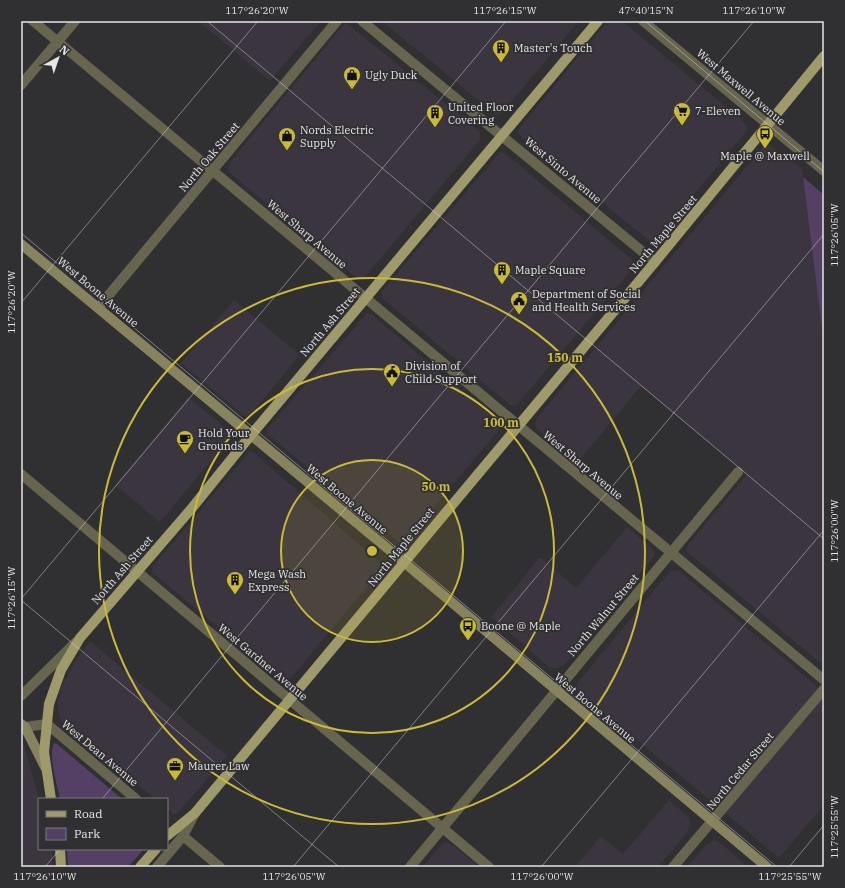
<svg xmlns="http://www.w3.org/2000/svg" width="845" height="888" font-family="'IBM Plex Serif',serif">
<rect width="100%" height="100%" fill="#302f32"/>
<g fill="#3a353e">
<polygon points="198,21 321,21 270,81"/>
<polygon points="382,21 579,21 502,113 498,115 495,114"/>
<polygon points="608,21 622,21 741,119 748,127 745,133 656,240 652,243 519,135 518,132 521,126"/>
<polygon points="345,23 348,24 479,131 481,136 480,140 365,277 362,279 358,279 230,173 227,166"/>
<polygon points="769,144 802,169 824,344 824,663 819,662 686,551 687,546 747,474 641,386 578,462 537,429 535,425 537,418 763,147"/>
<polygon points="500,152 505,153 636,263 634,267 515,407 509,404 381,297 382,291"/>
<polygon points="234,300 300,355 252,413 247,416 243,415 181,363"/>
<polygon points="367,313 372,315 499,422 498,431 404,543 399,542 268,435 267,432 267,429"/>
<polygon points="188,397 229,431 231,437 160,522 115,485"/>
<polygon points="250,451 254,453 383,565 382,569 291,678 286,681 281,679 154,574 152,570 153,566"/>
<polygon points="627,527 653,549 655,555 565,664 558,668 550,668 491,617 540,557 576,588"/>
<polygon points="674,570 679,571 824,692 824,805 779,858 578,691 576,687 578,682 670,571"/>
<polygon points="90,641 227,756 177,814 173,814 167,809 167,799 155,799 66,727 60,719 57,707 61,688 76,660"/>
<polygon points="21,733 39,799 39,849 52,849 52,867 21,867"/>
<polygon points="669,800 686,815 689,819 690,825 687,833 658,867 575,867 601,836 623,854"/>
<polygon points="714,840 718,841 748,867 687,867 707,844"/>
<polygon points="446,842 449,842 479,867 422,867 443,843"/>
</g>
<g fill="#544065">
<polygon points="803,177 824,195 824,344"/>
<path d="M54,743l3,1 65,55h-62c-3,-14 -12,-43 -6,-56z"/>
<polygon points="67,849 144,849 128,867 68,867"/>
</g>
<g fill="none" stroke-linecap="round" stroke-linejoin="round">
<g stroke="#68654f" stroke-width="10">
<polyline points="33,21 824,680"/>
<polyline points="362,21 655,262"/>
<polyline points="21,85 75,21"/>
<polyline points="98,308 337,21"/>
<polyline points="21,474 489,867"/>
<polyline points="25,727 47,724 136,799"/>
<polyline points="183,836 220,867"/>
<polyline points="410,867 738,472"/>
<polyline points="673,867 824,689"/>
</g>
<g stroke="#68654f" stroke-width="10">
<polyline points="643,21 824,171"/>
<polyline points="21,696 76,642"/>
<polyline points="157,867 183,836 195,813"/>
</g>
<g stroke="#87835f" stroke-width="10">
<polyline points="21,244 393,553 767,867"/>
<polyline points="21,724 25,727 45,767"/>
</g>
<g stroke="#9f9a6b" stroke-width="10">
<polyline points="51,799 44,752 49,704 61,670 80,638 192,508 251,435 598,21"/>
<polyline points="167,836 195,813 655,262 824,56"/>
<polyline points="60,849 61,867"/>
<polyline points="140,867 156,849"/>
</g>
</g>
<path fill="none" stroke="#e6e5e7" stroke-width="1" stroke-opacity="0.45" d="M207,21l617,518M645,21l179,151M21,233l756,634M21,303l237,-282M21,599l485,-578M21,600l318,267M102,799l652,-778M45,867l15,-18M293,867l531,-633M541,867l283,-337M789,867l35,-42"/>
<circle cx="372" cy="551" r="91" fill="#caba3a" fill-opacity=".12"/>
<g fill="none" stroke="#caba3a" stroke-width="2">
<circle cx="372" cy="551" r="91"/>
<circle cx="372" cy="551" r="182"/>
<circle cx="372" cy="551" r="273"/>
</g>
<defs>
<symbol id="building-pin" viewBox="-11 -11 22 30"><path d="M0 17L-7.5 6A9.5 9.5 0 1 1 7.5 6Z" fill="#caba3a" stroke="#302f32"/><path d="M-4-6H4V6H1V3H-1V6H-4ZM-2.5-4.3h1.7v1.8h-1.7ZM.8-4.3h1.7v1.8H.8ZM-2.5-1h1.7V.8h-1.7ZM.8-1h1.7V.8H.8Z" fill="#111"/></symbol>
<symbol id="shop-pin" viewBox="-11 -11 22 30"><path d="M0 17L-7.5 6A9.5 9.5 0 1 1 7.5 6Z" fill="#caba3a" stroke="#302f32"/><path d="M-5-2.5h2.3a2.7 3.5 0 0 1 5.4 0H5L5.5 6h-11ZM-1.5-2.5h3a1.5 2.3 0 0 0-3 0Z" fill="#111"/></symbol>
<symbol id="supermarket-pin" viewBox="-11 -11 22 30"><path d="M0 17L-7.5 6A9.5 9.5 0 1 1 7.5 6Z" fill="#caba3a" stroke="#302f32"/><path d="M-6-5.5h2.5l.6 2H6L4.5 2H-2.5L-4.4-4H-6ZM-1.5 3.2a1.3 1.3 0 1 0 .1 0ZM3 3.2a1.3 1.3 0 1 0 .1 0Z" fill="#111"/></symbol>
<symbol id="bus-pin" viewBox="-11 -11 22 30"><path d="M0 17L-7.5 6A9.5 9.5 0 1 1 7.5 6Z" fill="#caba3a" stroke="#302f32"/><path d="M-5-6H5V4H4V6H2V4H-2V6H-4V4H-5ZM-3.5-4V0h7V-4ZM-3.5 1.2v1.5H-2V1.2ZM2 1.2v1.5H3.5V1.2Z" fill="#111"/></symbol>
<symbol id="civic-pin" viewBox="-11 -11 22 30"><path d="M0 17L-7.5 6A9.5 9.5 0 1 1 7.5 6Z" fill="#caba3a" stroke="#302f32"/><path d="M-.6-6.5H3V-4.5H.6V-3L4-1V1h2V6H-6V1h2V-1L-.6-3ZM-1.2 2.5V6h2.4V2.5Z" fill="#111"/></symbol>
<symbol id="cafe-pin" viewBox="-11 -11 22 30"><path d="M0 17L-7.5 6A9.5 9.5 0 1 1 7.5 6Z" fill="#caba3a" stroke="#302f32"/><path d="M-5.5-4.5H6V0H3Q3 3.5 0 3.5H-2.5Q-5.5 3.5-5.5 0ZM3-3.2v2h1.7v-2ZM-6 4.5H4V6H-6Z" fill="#111"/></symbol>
<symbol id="office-pin" viewBox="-11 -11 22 30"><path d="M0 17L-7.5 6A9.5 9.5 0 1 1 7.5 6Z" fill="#caba3a" stroke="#302f32"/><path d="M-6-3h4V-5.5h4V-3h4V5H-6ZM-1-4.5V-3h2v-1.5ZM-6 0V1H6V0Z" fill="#111"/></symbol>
</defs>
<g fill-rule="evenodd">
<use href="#building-pin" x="491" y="38" width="20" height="27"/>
<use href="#shop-pin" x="342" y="65" width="20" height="27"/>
<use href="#supermarket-pin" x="672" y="101" width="20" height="27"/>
<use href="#building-pin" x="425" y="103" width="20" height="27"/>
<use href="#bus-pin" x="755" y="124" width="20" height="27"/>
<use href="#shop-pin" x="277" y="126" width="20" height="27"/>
<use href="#building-pin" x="492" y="260" width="20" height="27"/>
<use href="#civic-pin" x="509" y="290" width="20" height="27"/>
<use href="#civic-pin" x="382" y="362" width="20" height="27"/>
<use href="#cafe-pin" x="175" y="429" width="20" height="27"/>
<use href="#building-pin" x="225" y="570" width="20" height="27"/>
<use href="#bus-pin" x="458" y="616" width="20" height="27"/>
<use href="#office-pin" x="165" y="756" width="20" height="27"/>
</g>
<g text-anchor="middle" stroke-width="3.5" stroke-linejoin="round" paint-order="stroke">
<g font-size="11" fill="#e6e5e7" stroke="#302f32" text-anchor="start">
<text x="514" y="52">Master's Touch</text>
<text x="365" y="79">Ugly Duck</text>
<text x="448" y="111">United Floor<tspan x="448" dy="13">Covering</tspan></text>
<text x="695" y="115">7-Eleven</text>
<text x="300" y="134">Nords Electric<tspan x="300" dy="13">Supply</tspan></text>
<text x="765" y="160" text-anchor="middle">Maple @ Maxwell</text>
<text x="515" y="274">Maple Square</text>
<text x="532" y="298">Department of Social<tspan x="532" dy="13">and Health Services</tspan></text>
<text x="405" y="370">Division of<tspan x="405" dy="13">Child Support</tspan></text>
<text x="198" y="437">Hold Your<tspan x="198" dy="13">Grounds</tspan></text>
<text x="248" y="578">Mega Wash<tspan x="248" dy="13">Express</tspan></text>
<text x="481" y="630">Boone @ Maple</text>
<text x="188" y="770">Maurer Law</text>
</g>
<g font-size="11" fill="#e6e5e7" stroke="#302f32">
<text transform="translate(741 87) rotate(40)" y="4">West Maxwell Avenue</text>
<text transform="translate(209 157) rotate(-50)" y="4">North Oak Street</text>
<text transform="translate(563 170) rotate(40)" y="4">West Sinto Avenue</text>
<text transform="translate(307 234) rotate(40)" y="4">West Sharp Avenue</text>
<text transform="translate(663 234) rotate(-50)" y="4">North Maple Street</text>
<text transform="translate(98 292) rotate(40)" y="4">West Boone Avenue</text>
<text transform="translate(330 322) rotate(-50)" y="4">North Ash Street</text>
<text transform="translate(583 465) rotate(40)" y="4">West Sharp Avenue</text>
<text transform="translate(347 499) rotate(40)" y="4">West Boone Avenue</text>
<text transform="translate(401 547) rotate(-51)" y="4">North Maple Street</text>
<text transform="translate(122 570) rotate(-49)" y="4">North Ash Street</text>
<text transform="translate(603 615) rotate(-50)" y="4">North Walnut Street</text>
<text transform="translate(263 662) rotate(40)" y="4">West Gardner Avenue</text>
<text transform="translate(595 708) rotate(40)" y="4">West Boone Avenue</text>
<text transform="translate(100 753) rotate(40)" y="4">West Dean Avenue</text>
<text transform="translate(740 771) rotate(-50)" y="4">North Cedar Street</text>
</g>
</g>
<circle cx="372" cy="551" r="6" fill="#caba3a" stroke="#302f32" stroke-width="2"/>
<g font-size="12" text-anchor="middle" font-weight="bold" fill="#caba3a" stroke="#302f32" stroke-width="3.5" stroke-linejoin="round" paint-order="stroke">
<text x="565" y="362">150 m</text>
<text x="501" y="427">100 m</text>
<text x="436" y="491">50 m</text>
</g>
<rect width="845" height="888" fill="none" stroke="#302f32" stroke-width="44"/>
<rect x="38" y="798" width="130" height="52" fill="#302f32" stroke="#79787a"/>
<rect x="46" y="811" width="20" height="6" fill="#9f9a6b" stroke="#79787a"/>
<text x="74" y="818" font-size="12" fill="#e6e5e7">Road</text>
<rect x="46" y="828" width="20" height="12" fill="#544065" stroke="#79787a"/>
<text x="74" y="838" font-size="12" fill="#e6e5e7">Park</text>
<g transform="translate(58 58) rotate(40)" stroke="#302f32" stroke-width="3" paint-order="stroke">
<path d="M0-3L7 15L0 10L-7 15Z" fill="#e6e5e7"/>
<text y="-6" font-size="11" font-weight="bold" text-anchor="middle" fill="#e6e5e7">N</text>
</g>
<rect x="22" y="22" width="801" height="844" fill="none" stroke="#e6e5e7" stroke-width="1.5"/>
<g font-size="10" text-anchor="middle" fill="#e6e5e7">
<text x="257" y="14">117°26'20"W</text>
<text x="505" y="14">117°26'15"W</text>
<text x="646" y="14">47°40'15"N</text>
<text x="754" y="14">117°26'10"W</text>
<text transform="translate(834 235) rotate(-90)" y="4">117°26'05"W</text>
<text transform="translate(11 302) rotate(-90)" y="4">117°26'20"W</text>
<text transform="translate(834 531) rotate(-90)" y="4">117°26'00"W</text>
<text transform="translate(11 598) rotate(-90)" y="4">117°26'15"W</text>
<text transform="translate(834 827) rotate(-90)" y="4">117°25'55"W</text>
<text x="45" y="880">117°26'10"W</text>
<text x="294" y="880">117°26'05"W</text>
<text x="542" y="880">117°26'00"W</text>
<text x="790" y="880">117°25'55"W</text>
</g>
</svg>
